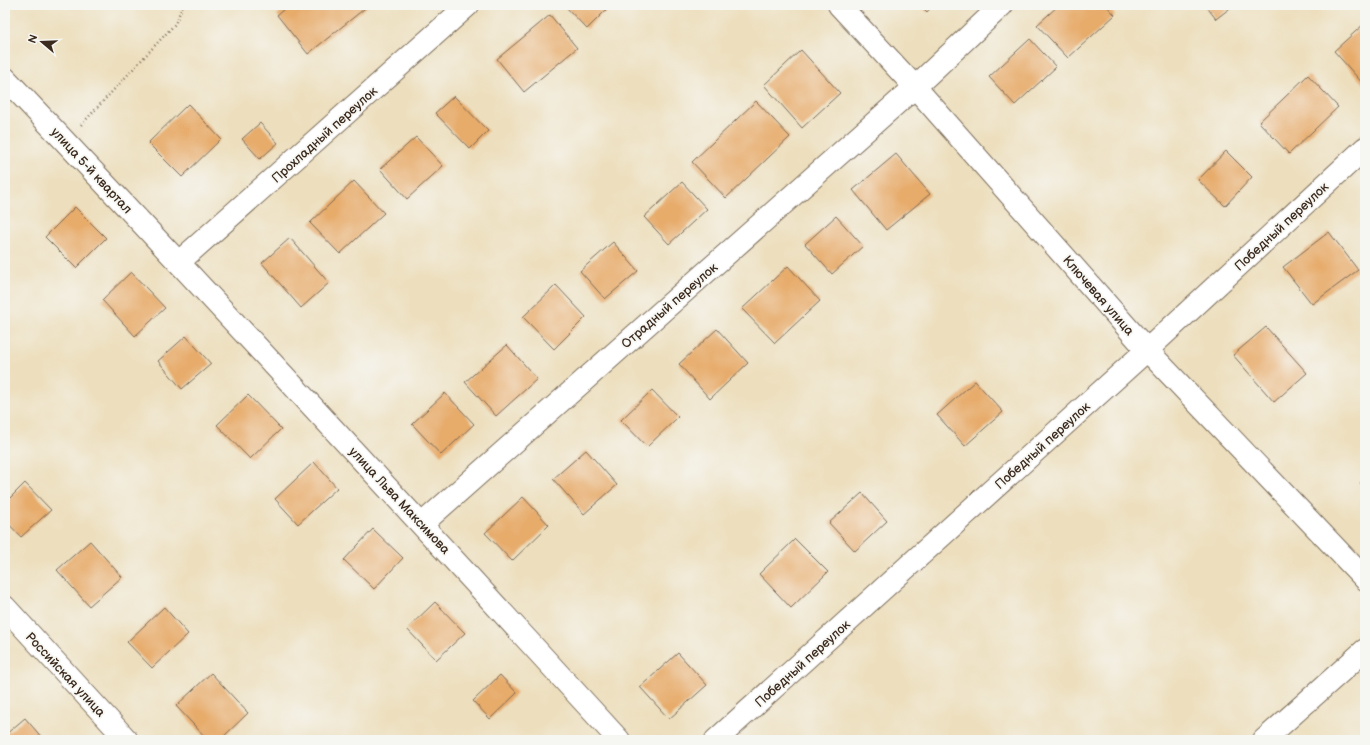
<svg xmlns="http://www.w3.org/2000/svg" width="1370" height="745" font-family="'Balsamiq Sans',sans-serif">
<rect width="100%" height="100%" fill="#f6f6f2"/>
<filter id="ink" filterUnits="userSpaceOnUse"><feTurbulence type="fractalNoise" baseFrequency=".025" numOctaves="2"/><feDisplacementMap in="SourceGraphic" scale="8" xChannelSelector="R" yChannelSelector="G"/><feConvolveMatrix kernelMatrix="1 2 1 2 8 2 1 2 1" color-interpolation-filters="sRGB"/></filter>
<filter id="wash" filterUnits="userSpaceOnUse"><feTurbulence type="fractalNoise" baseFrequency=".012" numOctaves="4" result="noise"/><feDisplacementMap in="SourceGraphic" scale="16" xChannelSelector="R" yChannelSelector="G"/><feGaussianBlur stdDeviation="0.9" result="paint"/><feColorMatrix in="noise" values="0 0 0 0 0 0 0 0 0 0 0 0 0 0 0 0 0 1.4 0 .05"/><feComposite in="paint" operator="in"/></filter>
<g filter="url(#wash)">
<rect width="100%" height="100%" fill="#eddfbe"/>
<g id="blocks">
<g fill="#e7ab6a">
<polygon points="289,5 369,5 308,54 277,15"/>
<polygon points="564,5 611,5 587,29"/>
<polygon points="920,5 933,5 927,12"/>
<polygon points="1059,5 1106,5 1115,15 1068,58 1037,25"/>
<polygon points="1205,5 1234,5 1216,19"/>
<polygon points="550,15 577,48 524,92 497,59"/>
<polygon points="1365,23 1365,86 1334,51"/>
<polygon points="1030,39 1056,67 1015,105 989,77"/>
<polygon points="801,50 840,93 802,128 764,85"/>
<polygon points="1308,75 1338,107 1289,154 1259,122"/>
<polygon points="454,96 488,131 470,149 435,113"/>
<polygon points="756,101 790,137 726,198 692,162"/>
<polygon points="188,104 221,139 182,177 148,143"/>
<polygon points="260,123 278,143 260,159 242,139"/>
<polygon points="416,137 443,166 407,199 380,169"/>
<polygon points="1226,151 1252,177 1225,206 1198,180"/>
<polygon points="896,154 930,194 886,230 853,190"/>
<polygon points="354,181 384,213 340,254 310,223"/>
<polygon points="682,182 707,209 669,244 644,217"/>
<polygon points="75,207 106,238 76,268 45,237"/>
<polygon points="836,216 863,246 832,274 805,244"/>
<polygon points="1329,232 1358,270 1312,304 1283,267"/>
<polygon points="290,238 329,283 301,308 262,263"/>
<polygon points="613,242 638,271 605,299 580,271"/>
<polygon points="788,266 820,301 775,343 742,309"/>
<polygon points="131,272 165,308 135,336 102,300"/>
<polygon points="556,285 586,317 554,349 523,317"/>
<polygon points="1266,327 1307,373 1274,402 1233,355"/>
<polygon points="717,329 748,363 710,399 679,364"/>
<polygon points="186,336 211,364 182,389 158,361"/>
<polygon points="507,345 537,379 496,416 465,382"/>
<polygon points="975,381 1003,412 965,446 937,415"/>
<polygon points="652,390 678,417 647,447 621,420"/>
<polygon points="445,393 474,424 441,455 412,424"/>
<polygon points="248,395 281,429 250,459 217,425"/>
<polygon points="586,450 617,485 584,514 553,479"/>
<polygon points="314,462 337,488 298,524 275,499"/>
<polygon points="1365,478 1365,488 1360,483"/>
<polygon points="25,483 51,510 21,537 5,520 5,503"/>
<polygon points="862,493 887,521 855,551 829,523"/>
<polygon points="523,497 549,525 512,561 485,533"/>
<polygon points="373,529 403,558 374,589 344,560"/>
<polygon points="795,539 828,572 791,608 759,574"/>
<polygon points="90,541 122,577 89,606 57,570"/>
<polygon points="435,602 465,633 436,660 407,629"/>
<polygon points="164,607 188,634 152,668 127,642"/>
<polygon points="678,653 707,685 669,719 640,687"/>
<polygon points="211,673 248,713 220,740 208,740 176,706"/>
<polygon points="500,675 517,693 490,719 473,701"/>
<polygon points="25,718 44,740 5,740 5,735"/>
</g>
</g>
</g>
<g filter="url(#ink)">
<use href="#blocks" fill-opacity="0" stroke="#796956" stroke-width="1"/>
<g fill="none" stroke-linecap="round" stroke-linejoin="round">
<defs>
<g id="minor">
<polyline points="839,5 915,87 1147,350 1365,579"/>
<path d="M5,78c207,218 411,440 614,662"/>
<polyline points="179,262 468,5"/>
<polyline points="422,524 915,87 1002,5"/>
<polyline points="5,607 127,740"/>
<polyline points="716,740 1147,350 1365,148"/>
<polyline points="1264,740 1365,650"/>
</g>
</defs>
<use href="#minor" stroke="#796956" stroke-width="24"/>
<polyline stroke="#796956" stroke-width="2.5" stroke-dasharray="1 3" stroke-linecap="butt" points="81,125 175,24 183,5"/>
<use href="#minor" stroke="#fff" stroke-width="22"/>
</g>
</g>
<g text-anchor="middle" stroke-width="3.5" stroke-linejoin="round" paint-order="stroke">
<g font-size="13" fill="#3b2a1e" stroke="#f6f6f2">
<text transform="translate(324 134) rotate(-42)" y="5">Прохладный переулок</text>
<text transform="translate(92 170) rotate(47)" y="5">улица 5-й квартал</text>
<text transform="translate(1281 226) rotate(-43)" y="5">Победный переулок</text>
<text transform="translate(1099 295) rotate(49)" y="5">Ключевая улица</text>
<text transform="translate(669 305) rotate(-41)" y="5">Отрадный переулок</text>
<text transform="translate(1042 445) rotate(-42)" y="5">Победный переулок</text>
<text transform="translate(400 500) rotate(47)" y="5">улица Льва Максимова</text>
<text transform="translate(802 663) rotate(-42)" y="5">Победный переулок</text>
<text transform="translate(66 674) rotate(47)" y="5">Российская улица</text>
</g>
</g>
<rect width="1370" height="745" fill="none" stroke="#f6f6f2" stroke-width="20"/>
<g transform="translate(42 42) rotate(289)" stroke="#f6f6f2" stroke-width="3" paint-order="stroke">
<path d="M0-3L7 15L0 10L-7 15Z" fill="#3b2a1e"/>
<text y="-6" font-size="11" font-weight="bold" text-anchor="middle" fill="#3b2a1e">N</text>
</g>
</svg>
